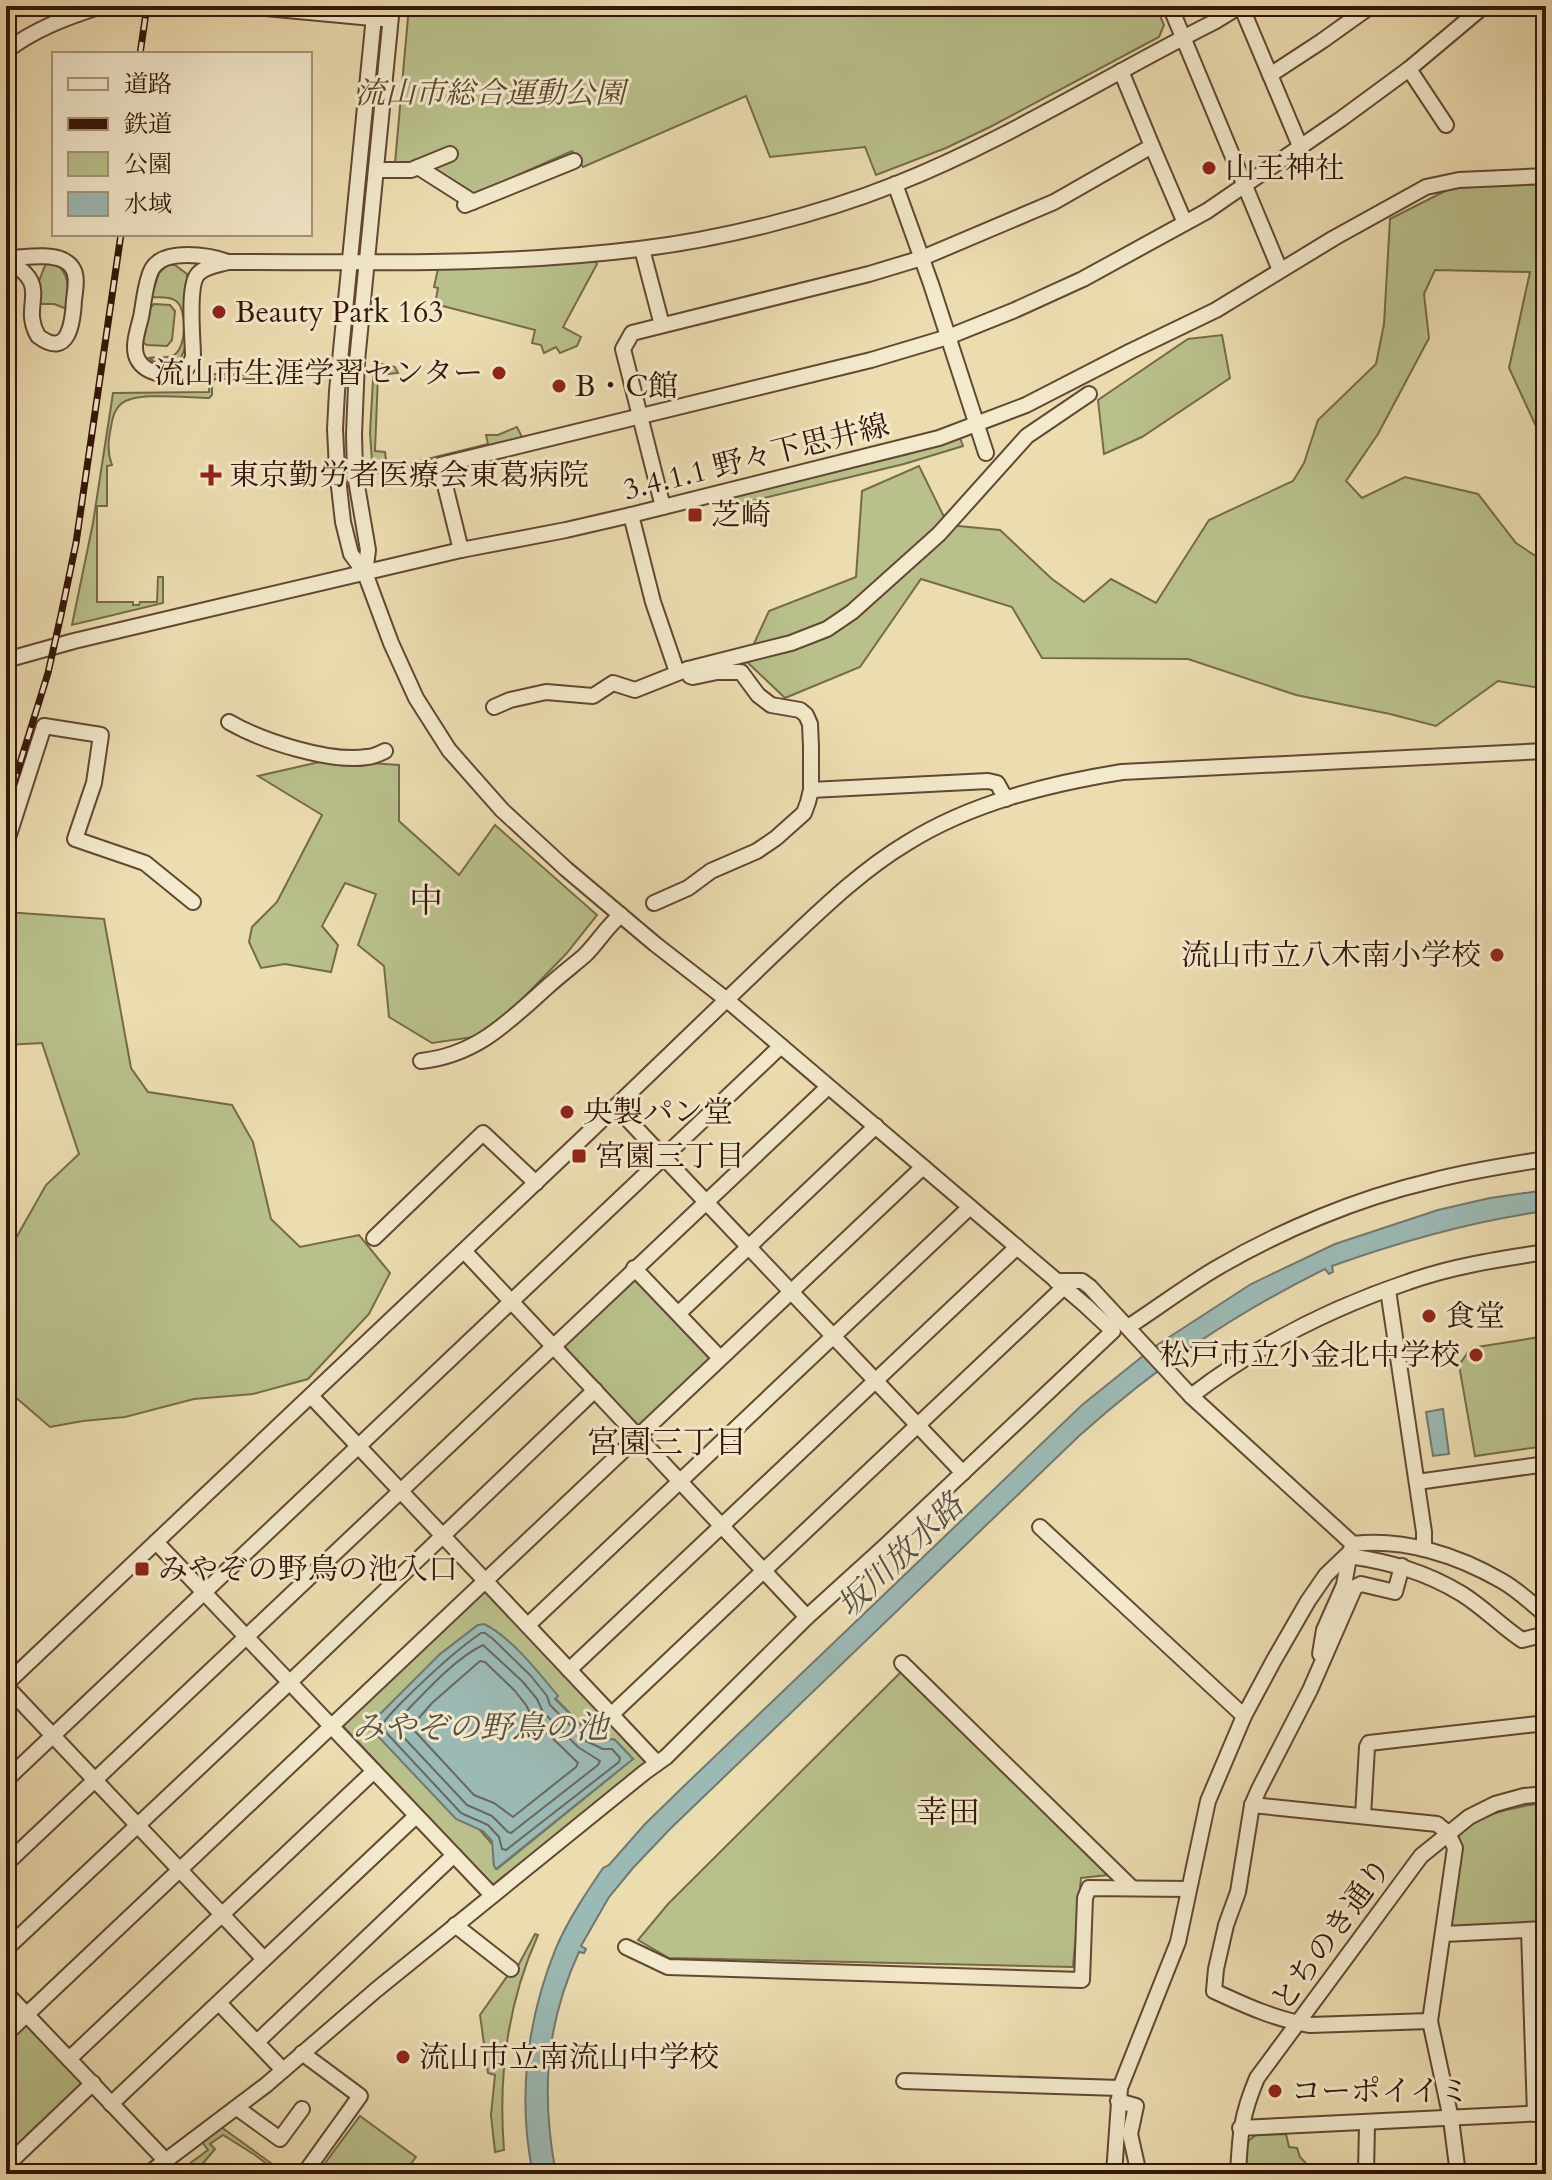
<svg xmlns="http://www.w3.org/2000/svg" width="1552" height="2180" font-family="Cardo,'Noto Serif JP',serif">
<rect width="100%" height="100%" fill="#ecddb1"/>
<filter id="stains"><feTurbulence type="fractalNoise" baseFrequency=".0025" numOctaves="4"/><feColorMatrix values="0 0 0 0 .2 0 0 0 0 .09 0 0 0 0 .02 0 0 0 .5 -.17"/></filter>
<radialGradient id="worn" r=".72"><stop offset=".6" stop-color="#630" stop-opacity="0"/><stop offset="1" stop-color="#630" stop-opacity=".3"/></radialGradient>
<g fill="#b9c08b" stroke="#766a4a" stroke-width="2" fill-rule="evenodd">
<polygon points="409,6 1156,6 1164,25 1159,37 990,127 946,148 876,175 865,147 770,157 746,96 583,167 572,151 473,195 395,163"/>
<polygon points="1546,184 1546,439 1541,437 1509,368 1530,272 1435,270 1424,294 1429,338 1378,434 1346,481 1362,498 1405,477 1478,494 1516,543 1546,563 1546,689 1498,681 1436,726 1390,714 1296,695 1188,659 1042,658 1012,607 921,579 860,667 785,698 746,661 769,611 856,577 862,491 919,466 948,525 1000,530 1052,579 1084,602 1111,579 1156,603 1209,520 1293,481 1304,463 1318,420 1376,364 1384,324 1390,219 1453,187"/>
<polygon points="594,260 597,264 563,327 581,337 577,346 560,353 556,347 544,353 541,345 532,343 535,330 435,304 438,288 434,287 438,269 471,269"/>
<path d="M46,263h9c16,11 13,28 12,46l-13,-5h-15v-23z"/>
<path d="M167,265h8l12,9c0,21 8,83 -15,91 -9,3 -17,-2 -23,-7 7,-2 18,1 25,-3 13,-8 13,-46 2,-54 -6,-5 -18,-3 -25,-4l8,-24z"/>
<polygon points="154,304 170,305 175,311 172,340 167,346 147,345 142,342 148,310"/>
<polygon points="1222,335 1230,378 1142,437 1104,454 1098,400 1188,339"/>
<polygon points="374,362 395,367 398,373 378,375 375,451 385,452 387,469 488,444 486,435 498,435 517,427 523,439 373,474 370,433"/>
<path d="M210,374l47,1 4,3 -1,4 -4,-3h-41l-3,3v13l-3,3c-21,0 -73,-7 -88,6 -7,6 -9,15 -10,23 -3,14 -4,25 1,38l-5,1v40h-10v96h36v3h6l1,-3h17l1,-25h5v26l-91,22 21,-102 20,-130 96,-1z"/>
<polygon points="960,438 963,446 904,464 719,509 718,505 730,498 908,454"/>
<polygon points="328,760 399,765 399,821 459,875 495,825 597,915 566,954 487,1035 432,1043 389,1017 384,966 358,945 376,894 345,883 322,926 338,945 331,972 285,964 261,968 249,942 252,927 277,902 322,815 258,776"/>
<polygon points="6,912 104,919 131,1068 148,1092 232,1105 253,1142 271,1219 300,1247 359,1235 390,1273 369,1314 308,1379 253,1394 194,1399 125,1417 83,1421 50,1427 6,1389 6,1234 16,1238 46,1185 79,1154 42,1043 6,1045"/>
<polygon points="632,1279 638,1279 709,1355 709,1360 640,1426 635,1426 563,1350 563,1344"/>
<polygon points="1546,1336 1546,1446 1475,1456 1459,1365 1471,1348"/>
<path d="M483,1592h6l156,165v6l-152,123 -151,-161zM478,1625c21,-2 66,54 79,71l-2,2 37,38 13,6 8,-3 2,1 18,19 -136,110 -3,-3 -1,-21 -14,-16 -40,-174z"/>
<polygon points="901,1672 1108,1875 1081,1878 1073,1967 669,1958 638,1940 668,1904"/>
<path d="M1546,1803v122l-99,6 12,-82v-21c27,-14 57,-22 87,-25z"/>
<path d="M535,1934l3,1c-31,69 -40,140 -34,215l-9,2 -4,-37 4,-40 -7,-2 -8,-58 26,-37 13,-14z"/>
<polygon points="25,2025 31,2025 81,2079 82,2086 6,2158 6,2043"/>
<polygon points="360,2116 416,2157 403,2174 317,2174"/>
<polygon points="221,2127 286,2174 280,2174 255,2155 223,2135 210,2144 215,2149 194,2174 182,2174 189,2164 208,2150 202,2142"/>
<polygon points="1286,2134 1289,2147 1297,2148 1300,2157 1312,2170 1313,2174 1246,2174 1247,2142 1256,2135"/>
</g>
<g fill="#9cbab5" stroke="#727870" stroke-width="2">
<path d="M1546,1190v21c-73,10 -144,30 -214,55l1,6 -4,2 -4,-5c-93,46 -169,98 -246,167l-409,393 -37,39 -24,29 -28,49 5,3 -2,4 -5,-1c-34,74 -38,143 -23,222h-23c-16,-76 -6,-155 23,-226 12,-28 30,-55 47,-80l6,-3 36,-41 39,-38 398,-381 72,-58 97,-63 84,-40 103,-34 52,-12z"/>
<polygon points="1443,1409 1449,1454 1433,1456 1426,1412"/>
<path d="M484,1624c26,12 56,50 74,72l-3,3 37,37 3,-2 10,8 6,-3 4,1 18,19 -137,110 -2,-3 -2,-25 -9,-10 -27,-12 -82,-87c-2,-8 0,-11 5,-17l60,-60 39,-30z"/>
</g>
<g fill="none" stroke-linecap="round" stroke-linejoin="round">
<g stroke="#68685f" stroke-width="2">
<path d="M481,1633h4l8,6 38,37 16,20 3,9 36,36 17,8h9l8,9 -1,4 -113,88 -4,-1 -3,-12 -11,-12 -27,-12 -80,-86c4,-9 13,-16 20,-24 25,-25 51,-50 80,-70z"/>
<path d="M483,1645l40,37 14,17 6,13 35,35 22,14 -2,4 -87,68 -3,-1 -16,-16 -25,-11 -73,-78 1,-4c24,-24 58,-64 88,-78z"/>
<polygon points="480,1661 485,1662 515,1691 526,1705 534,1720 578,1763 576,1767 513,1817 494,1803 474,1795 411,1727 432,1703"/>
</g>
<defs>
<g id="minor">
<polyline points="245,6 383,19"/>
<polyline points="1170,6 1280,270"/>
<polyline points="1241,6 1300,146"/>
<path d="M6,51c29,-22 61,-34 96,-45"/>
<polyline points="1409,69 1484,6"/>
<polyline points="1270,75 1322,41 1371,6"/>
<polyline points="1152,146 1185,223"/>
<polyline points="418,167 473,202"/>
<polyline points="376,170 411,170 450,154"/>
<polyline points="895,184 931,284 986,453"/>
<polyline points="465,205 574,161"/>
<polyline points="642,249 662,325"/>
<path d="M6,258c17,0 42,-5 57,2 4,2 8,5 10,9 5,8 2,22 1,31 -1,21 -5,60 -36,36 -19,-33 17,-50 -32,-76"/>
<path d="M228,262c-19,-7 -64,-14 -76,7 -7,13 -8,34 -11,48 -3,13 -10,31 -3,43 7,13 32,19 45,12 5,-4 8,-10 10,-15 0,-19 -6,-71 5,-83 7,-8 20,-9 30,-12 137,0 275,4 411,-13 83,-10 179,-34 257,-65 111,-44 212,-109 318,-162l26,-16"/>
<polyline points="663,507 623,349 632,333 869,274 922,258 1054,202 1152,146 1121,71"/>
<polyline points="631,515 653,602 677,672"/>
<polyline points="461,550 440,465 871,360 948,337 1015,310 1083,279 1207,211 1341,119 1409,69 1446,125"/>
<polyline points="365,573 368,550 355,474 354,434 357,361 392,6"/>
<polyline points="6,660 74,641 205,610 461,550 566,530 631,515 939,438 1026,405 1131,351 1216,310 1334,238 1426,187 1459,180 1546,176"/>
<polyline points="494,707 510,700 546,692 593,696 613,683 635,690 688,669 791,643 827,629 852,612 939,534 1027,436 1089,394"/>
<path d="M229,722c33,19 101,41 138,35 6,0 12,-3 18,-6"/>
<polyline points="811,790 988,781 997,783 1006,799"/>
<polyline points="6,844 44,726 101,735 94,783 75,839 145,863 193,902"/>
<polyline points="654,903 688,888 711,871 757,851 776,838 804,813 808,802 811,790 811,747 810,724 806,715 800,710 771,705 758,695 741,672 717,672 693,677 690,676 688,669"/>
<path d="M421,1061c55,-6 86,-38 125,-73 12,-11 25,-21 38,-32 13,-12 22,-29 37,-41"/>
<polyline points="616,1107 963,1473"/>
<polyline points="374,1238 483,1133 536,1183"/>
<polyline points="464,1251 807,1617"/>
<polyline points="634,1268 720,1358"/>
<polyline points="1056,1281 1082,1281 1090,1287 1191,1396 1353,1544"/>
<polyline points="1388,1290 1424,1532 1424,1549"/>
<polyline points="679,1313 876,1126"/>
<path d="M1128,1327c29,-19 57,-40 87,-58 64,-38 143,-71 216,-88 38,-10 76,-16 115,-22"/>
<polyline points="311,1396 657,1763"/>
<path d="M1191,1396c65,-50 140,-88 217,-114 44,-16 92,-23 138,-30"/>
<polyline points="1417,1482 1546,1464"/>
<polyline points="1040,1527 1244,1716"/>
<polyline points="156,1542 492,1895"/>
<path d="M1349,1556c41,6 77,16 113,38 21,13 39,32 60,46l24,-6"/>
<path d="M1402,1566l-7,26 -34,-8 -6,3 -45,103 -51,99 -7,16 -14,87 -12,33 -10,44 -2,22c30,14 63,29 96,34l120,-4"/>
<polyline points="528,1625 970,1207"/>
<polyline points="1320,1654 1324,1630 1344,1585 1350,1552"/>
<polyline points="902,1663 1132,1888"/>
<polyline points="569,1670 1017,1247"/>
<path d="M6,1684c193,-184 389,-366 581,-550 62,-59 123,-119 185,-178 43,-40 85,-83 135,-113 64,-40 141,-59 215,-71l424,-21"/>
<polyline points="6,1686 264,1959"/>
<polyline points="612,1714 1064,1287"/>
<polyline points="6,1780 781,1046"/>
<polyline points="1252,1805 1437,1824 1448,1833 1455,1848 1430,2021 1451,2119 1458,2174"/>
<polyline points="1363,1816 1367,1747 1369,1743 1546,1723"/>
<polyline points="6,1864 828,1087"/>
<polyline points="455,1925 511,1969"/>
<polyline points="1529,1930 1535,2114"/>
<polyline points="1444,1934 1546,1929"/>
<polyline points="626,1947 668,1967 1082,1980 1085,1898 1089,1888 1188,1889"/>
<polyline points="6,1949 289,1683 595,1390"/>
<polyline points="6,1993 165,2160"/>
<polyline points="219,2003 283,2070"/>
<polyline points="6,2034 923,1167"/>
<polyline points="257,2042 454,1855"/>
<polyline points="302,2053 360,2096 304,2174"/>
<polyline points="69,2059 374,1771"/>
<polyline points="904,2081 1120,2088"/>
<polyline points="1118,2101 1136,2106 1130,2134 1139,2174"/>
<polyline points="111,2104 416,1816"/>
<polyline points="237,2108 280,2139 302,2109"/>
<polyline points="1240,2128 1546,2113"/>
<polyline points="6,2166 93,2083"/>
<polyline points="148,2174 266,2085 376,1990 645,1772 666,1757 807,1617 883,1548 1113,1331 1085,1305 727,1000 655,944 566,869 502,810 449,750 416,698 391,643 365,573 351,554 343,522 337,469 335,429 337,391 375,6"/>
<path d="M1114,2174l6,-86 58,-146 30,-141 36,-85 30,-56 34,-59 18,-26 24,-23 3,-8c51,-6 104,11 149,37 16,9 29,22 44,34"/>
<path d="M1238,2174c2,-40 3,-58 19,-96l164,-222 48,-39 26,-13 29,-8 22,-2"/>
<polyline points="1366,2174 1367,2123"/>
</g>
</defs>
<use href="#minor" stroke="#624733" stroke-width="18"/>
<use href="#minor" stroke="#f3e9cc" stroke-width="14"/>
<defs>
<g id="rail">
<polyline points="140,54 147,6"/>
<polyline points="6,808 48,673 61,615 76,543 121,234"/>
</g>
</defs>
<use href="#rail" stroke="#341509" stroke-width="7"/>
<use href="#rail" stroke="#f3e9cc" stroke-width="4" stroke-dasharray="12" stroke-linecap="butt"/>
</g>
<g fill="#8f2418" stroke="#f3e9cc" stroke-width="3">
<circle cx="1209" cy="168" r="8"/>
<circle cx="219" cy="312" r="8"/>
<circle cx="499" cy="373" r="8"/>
<circle cx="559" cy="386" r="8"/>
<path d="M207 463h8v8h8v8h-8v8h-8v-8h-8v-8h8z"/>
<rect x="687" y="507" width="16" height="16" rx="4"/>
<circle cx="1497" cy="955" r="8"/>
<circle cx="567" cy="1112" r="8"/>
<rect x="571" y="1148" width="16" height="16" rx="4"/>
<circle cx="1429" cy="1316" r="8"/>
<circle cx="1476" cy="1355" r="8"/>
<rect x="134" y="1561" width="16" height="16" rx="4"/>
<circle cx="403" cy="2057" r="8"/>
<circle cx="1275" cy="2091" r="8"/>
</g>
<g text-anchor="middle" stroke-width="6" stroke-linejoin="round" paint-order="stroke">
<g font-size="30" font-style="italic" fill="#5c4830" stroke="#f3e9cc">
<text x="490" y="103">流山市総合運動公園</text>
</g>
<g font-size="30" fill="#341509" stroke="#f3e9cc" text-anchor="start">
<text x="1225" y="178">山王神社</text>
<text x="235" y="322">Beauty Park 163</text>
<text x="483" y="383" text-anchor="end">流山市生涯学習センター</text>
<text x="575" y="396">B・C館</text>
<text x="229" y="485">東京勤労者医療会東葛病院</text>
<text x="711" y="525">芝崎</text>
<text x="1481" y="965" text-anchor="end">流山市立八木南小学校</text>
<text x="583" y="1122">央製パン堂</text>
<text x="595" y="1166">宮園三丁目</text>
<text x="1445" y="1326">食堂</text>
<text x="1460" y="1365" text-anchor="end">松戸市立小金北中学校</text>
<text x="158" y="1579">みやぞの野鳥の池入口</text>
<text x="419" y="2067">流山市立南流山中学校</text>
<text x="1291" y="2101">コーポイイミ</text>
</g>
<g font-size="30" fill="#341509" stroke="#f3e9cc">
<text transform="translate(756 457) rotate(-14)" y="10">3.4.1.1 野々下思井線</text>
<text transform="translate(1331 1934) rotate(-54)" y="10">とちのき通り</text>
</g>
<g font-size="32" fill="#341509" stroke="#f3e9cc">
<text x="667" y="1453">宮園三丁目</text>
<text x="948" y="1823">幸田</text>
</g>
<g font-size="32" font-style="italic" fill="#584f45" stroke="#f3e9cc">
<text transform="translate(900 1555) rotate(-44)" y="11">坂川放水路</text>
<text x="480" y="1738">みやぞの野鳥の池</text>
</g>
<g font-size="34" fill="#341509" stroke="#f3e9cc">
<text x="426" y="912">中</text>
</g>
</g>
<rect width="1552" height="2180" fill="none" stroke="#ecddb1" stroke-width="32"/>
<rect x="8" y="8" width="1536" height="2164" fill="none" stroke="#341509" stroke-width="4"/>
<rect x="16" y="16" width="1520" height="2148" fill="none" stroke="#341509" stroke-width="2"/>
<rect x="52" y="52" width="260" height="184" fill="#f3e9cc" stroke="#a7947e" stroke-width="2"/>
<rect x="68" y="78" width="40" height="12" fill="#f3e9cc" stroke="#a7947e" stroke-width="2"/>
<text x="124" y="92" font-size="24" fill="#341509">道路</text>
<rect x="68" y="118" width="40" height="12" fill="#341509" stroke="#a7947e" stroke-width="2"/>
<text x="124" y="132" font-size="24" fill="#341509">鉄道</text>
<rect x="68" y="152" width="40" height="24" fill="#b9c08b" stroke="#a7947e" stroke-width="2"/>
<text x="124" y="172" font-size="24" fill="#341509">公園</text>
<rect x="68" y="192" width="40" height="24" fill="#9cbab5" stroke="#a7947e" stroke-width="2"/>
<text x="124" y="212" font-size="24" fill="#341509">水域</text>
<rect width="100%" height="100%" filter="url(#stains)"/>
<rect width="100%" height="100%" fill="url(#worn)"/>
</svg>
